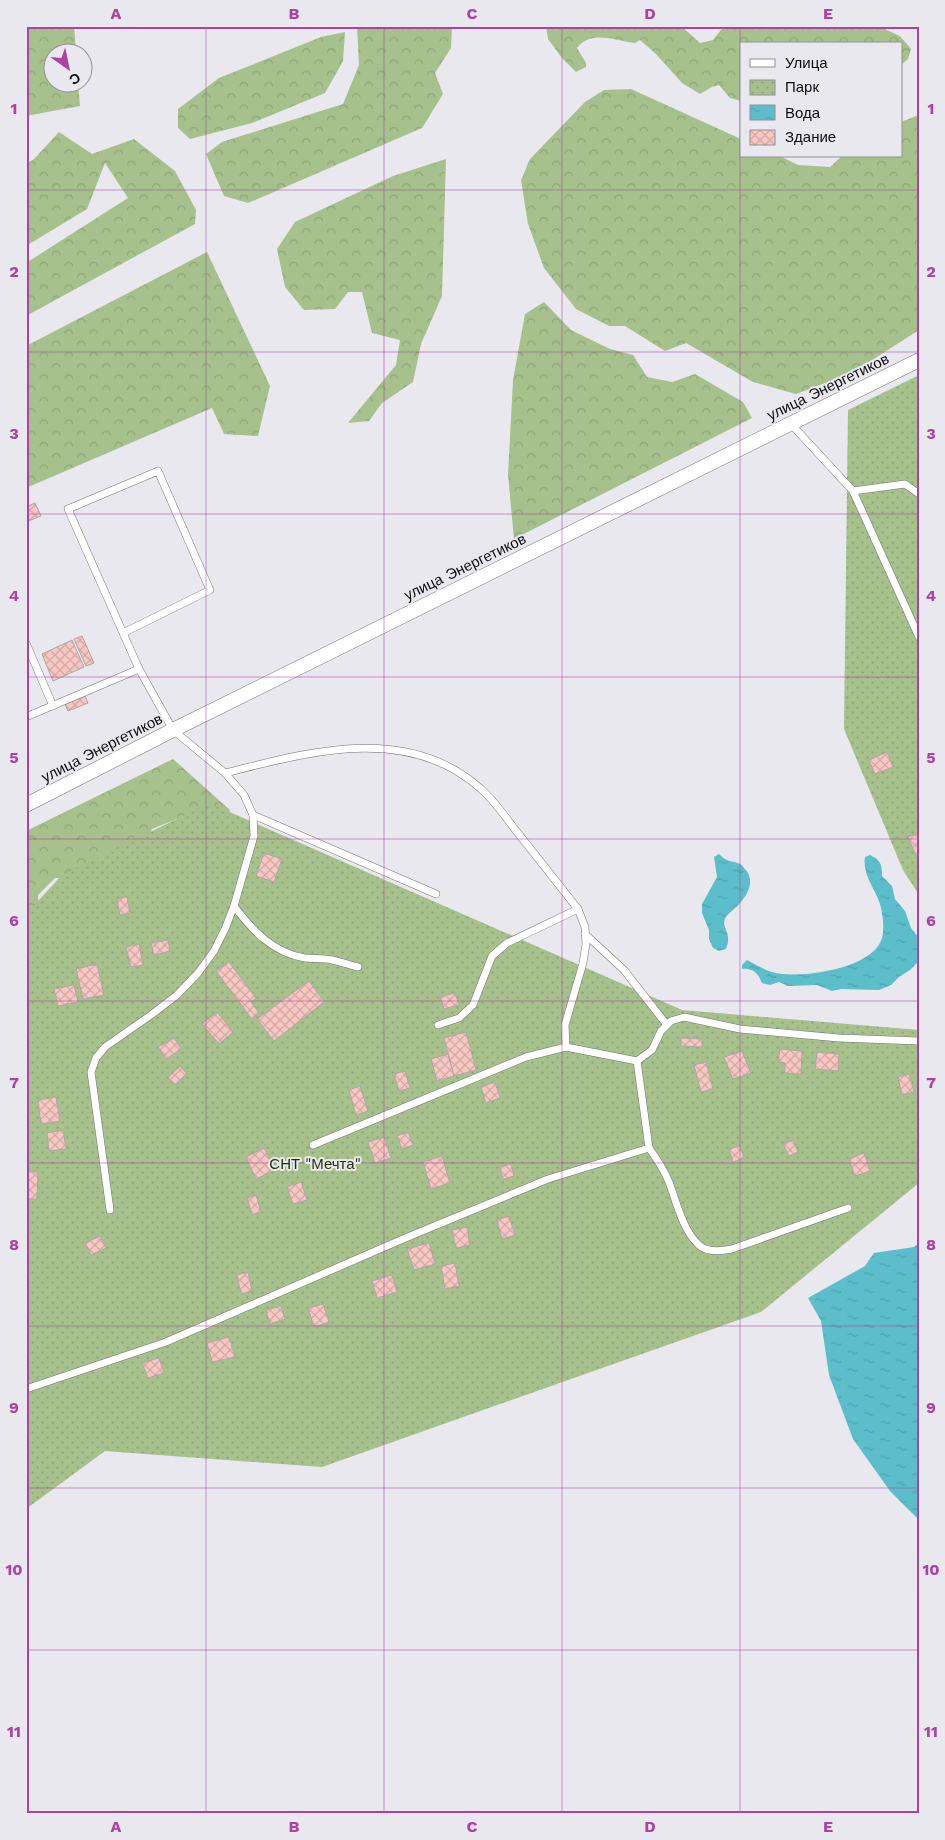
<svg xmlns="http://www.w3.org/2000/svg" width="945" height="1840" font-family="'Work Sans',sans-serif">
<defs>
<pattern id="forest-crowns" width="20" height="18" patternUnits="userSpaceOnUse" patternTransform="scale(1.25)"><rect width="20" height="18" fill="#a6c18c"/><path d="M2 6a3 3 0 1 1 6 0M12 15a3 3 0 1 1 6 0" fill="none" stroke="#8ea578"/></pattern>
<pattern id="park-dots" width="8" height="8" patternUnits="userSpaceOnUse" patternTransform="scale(1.25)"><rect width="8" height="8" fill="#a6c18c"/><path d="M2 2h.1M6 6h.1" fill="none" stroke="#8ea578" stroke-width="1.8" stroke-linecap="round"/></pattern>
<pattern id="water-ripples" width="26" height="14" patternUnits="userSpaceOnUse" patternTransform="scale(1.25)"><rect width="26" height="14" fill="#5bbeca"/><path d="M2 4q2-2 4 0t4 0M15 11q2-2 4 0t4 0" fill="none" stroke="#4ea2ac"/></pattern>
<pattern id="building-cross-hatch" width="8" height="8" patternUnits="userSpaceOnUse" patternTransform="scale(1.25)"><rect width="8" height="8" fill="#f8c7c2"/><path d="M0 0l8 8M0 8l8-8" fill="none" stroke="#d3aaa6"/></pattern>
</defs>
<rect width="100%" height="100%" fill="#e9e8ef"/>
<g fill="url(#forest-crowns)">
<polygon points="26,26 74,26 76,52 52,52 52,82 78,83 80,106 26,116"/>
<polygon points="357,26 452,26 451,48 435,73 443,94 422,128 248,203 224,196 206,154 222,142 343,104 359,65"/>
<path d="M546,26h135l19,17 13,-3 11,-14h154l22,10 11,13 -3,10 -7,6v-21h-160v57l-11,-3 -11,-13 -7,2 -12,7 -18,-11 -26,-29 -16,-14 -5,3c-19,-2 -44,-14 -58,5l9,15v4l-10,5 -14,-14 -14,-19z"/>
<polygon points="345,32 343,61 325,93 252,123 190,139 178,128 178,109 219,78 321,37"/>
<polygon points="631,89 741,139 741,156 780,156 798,165 830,167 842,156 901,156 901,122 919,115 919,330 852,373 796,394 753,382 686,343 665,351 625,326 609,326 576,309 544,268 528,224 521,180 530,159 585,102 604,90"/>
<polygon points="59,132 92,154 134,139 175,171 196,210 195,224 26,316 26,263 128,198 105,163 87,209 26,246 26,164 34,159"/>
<polygon points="446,159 442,296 421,344 413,382 382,403 369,421 348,423 396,365 400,340 372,333 362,292 348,292 335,309 304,310 285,287 277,249 295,222 393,176"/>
<polygon points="207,252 270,386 258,436 224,434 212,408 26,488 26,346"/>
<polygon points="544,302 571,330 610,349 633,355 647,377 672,382 695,374 743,402 752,418 514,539 508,475 513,380 525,314"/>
<polygon points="173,759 230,810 225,824 179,818 152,829 134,873 82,878 55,878 38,895 39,922 26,934 26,831"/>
</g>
<g fill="url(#park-dots)">
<polygon points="919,375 919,895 903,870 844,729 848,410"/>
<polygon points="209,803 682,1010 919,1030 919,1183 761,1312 322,1467 105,1451 26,1509 26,914 61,876"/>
</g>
<g fill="url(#water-ripples)">
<path d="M719,854c9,9 12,6 21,10 3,2 6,6 8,9 7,14 -5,28 -15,37 -3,3 -7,5 -8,9 -4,9 8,14 1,30l-7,2 -6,-3 -4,-9v-9l-7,-17v-9l15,-27 -3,-20z"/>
<path d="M870,855c11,5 12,10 12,21l10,10 3,13 10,12 6,17 7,9 1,24 -9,9 -11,7 -8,8 -12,5 -38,-1 -9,2 -15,-6 -29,1 -9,-4 -9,3 -8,-2c-4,-10 -9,-15 -20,-14v-4l5,-5c11,6 23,13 35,14 27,3 101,-7 101,-43 1,-9 -1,-19 -3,-27 -5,-16 -18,-29 -15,-47z"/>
<polygon points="919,1243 919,1520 890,1491 853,1439 829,1375 821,1321 808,1298 865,1266 874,1253 914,1247"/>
</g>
<g fill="url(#building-cross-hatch)" stroke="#aea7a6">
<polygon points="35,503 41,516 26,522 26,507"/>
<polygon points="82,636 94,663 86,666 74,639"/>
<polygon points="72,640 84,667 53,681 42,654"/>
<polygon points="85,696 88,703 68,711 65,704"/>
<polygon points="887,752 893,767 875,774 869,760"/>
<polygon points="919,833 919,862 908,837"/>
<polygon points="264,853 282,859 274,882 256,876"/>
<polygon points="127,897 130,913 120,915 117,899"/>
<polygon points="168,940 170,951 154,955 151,943"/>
<polygon points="139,944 143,965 131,967 126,947"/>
<polygon points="229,962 256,998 251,1002 259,1013 252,1019 216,971"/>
<polygon points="97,964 104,995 83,999 76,969"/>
<polygon points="309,981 324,1002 274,1041 257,1019"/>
<polygon points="74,985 78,1002 58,1006 54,989"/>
<polygon points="455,993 459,1005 444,1009 440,997"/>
<polygon points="217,1012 233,1032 219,1044 202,1024"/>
<polygon points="466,1032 476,1070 454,1076 444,1038"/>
<polygon points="174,1038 181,1049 166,1059 158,1047"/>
<polygon points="681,1038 702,1039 702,1047 681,1046"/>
<polygon points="780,1049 802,1051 801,1074 785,1073 785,1063 778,1062"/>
<polygon points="742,1051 751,1073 733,1079 724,1057"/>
<polygon points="817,1052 839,1054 838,1071 815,1069"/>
<polygon points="448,1054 454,1076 437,1081 431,1059"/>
<polygon points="706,1062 713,1089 701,1092 694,1065"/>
<polygon points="180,1066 187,1074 176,1085 168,1078"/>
<polygon points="405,1071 410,1088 399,1091 394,1074"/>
<polygon points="909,1074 914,1092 902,1095 898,1077"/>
<polygon points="495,1082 500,1098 486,1103 481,1087"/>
<polygon points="360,1086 368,1111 356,1115 349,1090"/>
<polygon points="56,1097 60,1121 41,1124 38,1100"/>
<polygon points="63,1130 66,1149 49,1151 47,1133"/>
<polygon points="408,1132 413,1145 402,1149 397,1136"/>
<polygon points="384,1137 391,1158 375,1163 368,1142"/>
<polygon points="793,1140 798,1152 789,1156 783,1144"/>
<polygon points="740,1146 744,1158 733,1162 729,1149"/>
<polygon points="264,1148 275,1170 256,1179 246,1157"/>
<polygon points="864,1153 870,1171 855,1176 849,1159"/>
<polygon points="442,1156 450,1183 431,1189 423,1162"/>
<polygon points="511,1164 514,1176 503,1179 500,1167"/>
<polygon points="26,1172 38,1172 37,1199 26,1199"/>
<polygon points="301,1182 307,1200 293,1204 287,1187"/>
<polygon points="256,1195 261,1212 252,1215 247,1198"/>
<polygon points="509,1216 515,1235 502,1239 497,1220"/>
<polygon points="467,1227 470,1245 456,1248 452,1230"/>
<polygon points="100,1236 106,1248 91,1255 85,1243"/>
<polygon points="429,1243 435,1264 414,1270 407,1249"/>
<polygon points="455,1263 459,1286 445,1289 441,1266"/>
<polygon points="248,1272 252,1291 241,1294 237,1275"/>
<polygon points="392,1275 397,1292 377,1298 372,1281"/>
<polygon points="323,1304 329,1322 314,1327 308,1308"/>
<polygon points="281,1306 285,1319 270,1324 266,1310"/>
<polygon points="229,1337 235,1357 212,1362 207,1343"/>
<polygon points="159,1358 164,1373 148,1378 142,1363"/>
</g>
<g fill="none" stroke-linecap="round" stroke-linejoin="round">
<defs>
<g id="lane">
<polyline points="791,424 853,491 919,637"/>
<polyline points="853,491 905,484 919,494"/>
<polyline points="26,643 53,706"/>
<polyline points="26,717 139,669"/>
<path d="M225,773c84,-21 183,-50 256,16 14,12 25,29 36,43 21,26 41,52 61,77l7,18 1,17 -3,19 -18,62 1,22"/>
<polyline points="253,815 436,894"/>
<path d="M234,906c18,24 39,47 71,52 9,1 18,0 27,2 9,2 18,5 26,7"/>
<polyline points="585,934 624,970 667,1025"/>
<polyline points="438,1025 459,1018 473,1005 492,956 507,943 578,909"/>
<polyline points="637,1061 652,1050 661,1031 671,1021 684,1017 740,1029 839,1038 919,1041"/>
<path d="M649,1148c8,11 15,22 20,34 7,19 14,49 30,63 8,8 23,6 33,4l116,-41"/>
<polyline points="110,1210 91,1072 96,1058 105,1047 151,1015 177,995 198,973 214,951 225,929 234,906 254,836 253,815 244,795 225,773 173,730 139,669 68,509 158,471 210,590 123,633"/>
<polyline points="26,1389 166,1342 403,1239 548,1179 649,1148 637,1061 566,1047 526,1057 313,1145"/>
</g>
<polyline id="street" points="26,805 173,730 919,360"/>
</defs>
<use href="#lane" stroke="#747379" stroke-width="8"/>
<use href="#street" stroke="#747379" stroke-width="15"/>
<use href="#lane" stroke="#fff" stroke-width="7"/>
<use href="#street" stroke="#fff" stroke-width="14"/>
</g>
<path fill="none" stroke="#ac42a4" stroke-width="1" stroke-opacity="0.55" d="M206,26v1788M384,26v1788M562,26v1788M740,26v1788M26,190h893M26,352h893M26,514h893M26,677h893M26,839h893M26,1001h893M26,1163h893M26,1326h893M26,1488h893M26,1650h893"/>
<g text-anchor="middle" stroke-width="4" stroke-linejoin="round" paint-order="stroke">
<g font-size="15" fill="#0d0d0f" stroke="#e9e8ef">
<text transform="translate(828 387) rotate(-26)" y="5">улица Энергетиков</text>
<text transform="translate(465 567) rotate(-26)" y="5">улица Энергетиков</text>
<text transform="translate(102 748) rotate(-27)" y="5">улица Энергетиков</text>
</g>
<g font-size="15" fill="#1c3001" stroke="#e9e8ef">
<text x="315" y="1169">СНТ "Мечта"</text>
</g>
</g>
<rect width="945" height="1840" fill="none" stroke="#e9e8ef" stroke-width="55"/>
<rect x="740" y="42" width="162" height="115" fill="#e9e8ef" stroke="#919095"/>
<rect x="750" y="59" width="25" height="8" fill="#ffffff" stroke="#919095"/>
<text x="785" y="68" font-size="15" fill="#0d0d0f">Улица</text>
<rect x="750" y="80" width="25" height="15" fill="url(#park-dots)" stroke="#919095"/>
<text x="785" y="92" font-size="15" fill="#0d0d0f">Парк</text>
<rect x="750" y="105" width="25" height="15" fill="url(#water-ripples)" stroke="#919095"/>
<text x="785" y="118" font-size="15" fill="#0d0d0f">Вода</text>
<rect x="750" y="130" width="25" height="15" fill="url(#building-cross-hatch)" stroke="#919095"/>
<text x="785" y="142" font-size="15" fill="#0d0d0f">Здание</text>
<g transform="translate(68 68) rotate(147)"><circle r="24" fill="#e9e8ef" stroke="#919095"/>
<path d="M0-4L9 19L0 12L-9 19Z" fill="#ac42a4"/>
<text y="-8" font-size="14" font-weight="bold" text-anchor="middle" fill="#0d0d0f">С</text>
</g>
<rect x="28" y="28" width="890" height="1784" fill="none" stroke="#ac42a4" stroke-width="2"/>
<g font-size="16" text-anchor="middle" font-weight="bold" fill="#ac42a4">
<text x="116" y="19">A</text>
<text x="294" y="19">B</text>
<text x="472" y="19">C</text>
<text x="650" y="19">D</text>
<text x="828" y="19">E</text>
<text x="14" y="114">1</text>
<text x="931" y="114">1</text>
<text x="14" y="277">2</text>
<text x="931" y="277">2</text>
<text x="14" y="439">3</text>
<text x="931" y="439">3</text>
<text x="14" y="601">4</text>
<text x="931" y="601">4</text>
<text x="14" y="763">5</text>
<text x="931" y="763">5</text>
<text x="14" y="926">6</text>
<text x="931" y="926">6</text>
<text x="14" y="1088">7</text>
<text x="931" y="1088">7</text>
<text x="14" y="1250">8</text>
<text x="931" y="1250">8</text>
<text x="14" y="1413">9</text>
<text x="931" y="1413">9</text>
<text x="14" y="1575">10</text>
<text x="931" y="1575">10</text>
<text x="14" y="1737">11</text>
<text x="931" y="1737">11</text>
<text x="116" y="1832">A</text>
<text x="294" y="1832">B</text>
<text x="472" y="1832">C</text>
<text x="650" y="1832">D</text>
<text x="828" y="1832">E</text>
</g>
</svg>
